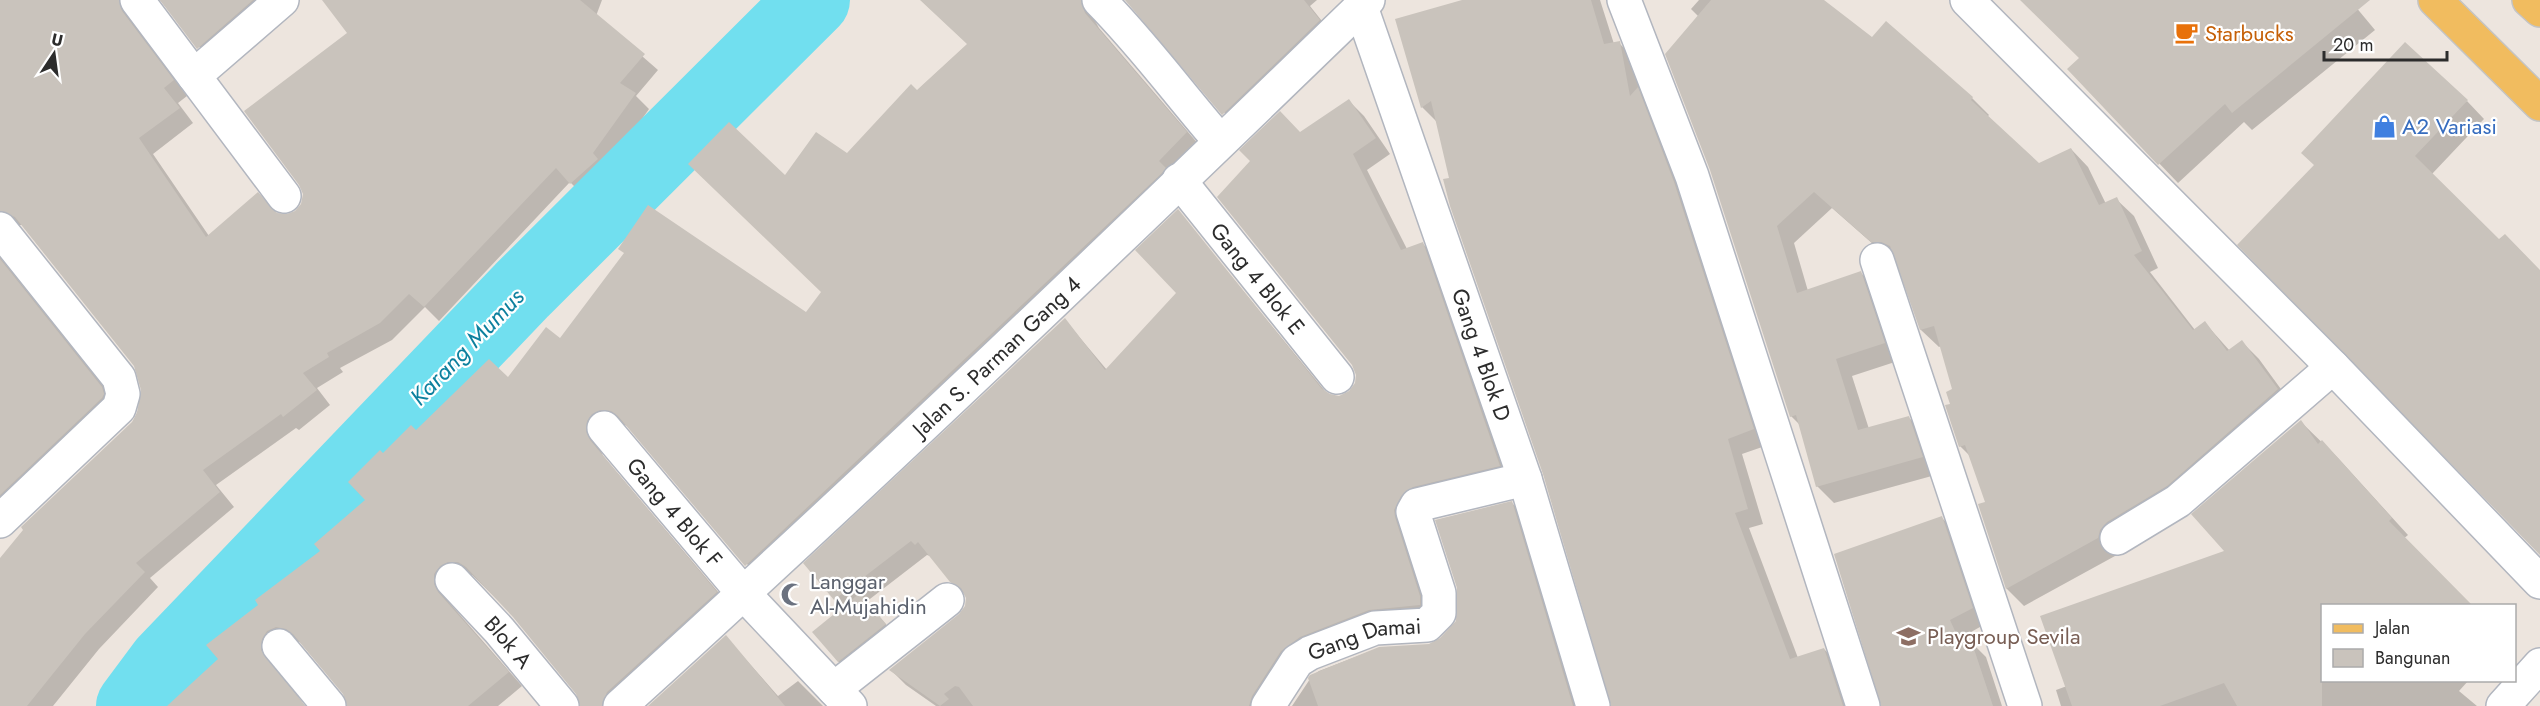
<svg xmlns="http://www.w3.org/2000/svg" width="2540" height="706" font-family="Jost,sans-serif">
<rect width="100%" height="100%" fill="#ede5de"/>
<g fill="#0003">
<polygon points="0,0 140,0 132,18 136,27 187,96 178,103 193,123 153,154 209,236 278,215 287,216 296,213 303,203 349,33 324,0 602,0 596,16 658,70 636,96 649,109 607,169 611,174 585,197 570,182 439,321 425,307 392,340 340,368 343,372 317,388 330,405 299,430 296,428 216,485 234,507 150,578 158,587 99,649 53,706 0,706 0,574 133,422 143,399 143,389 135,366 22,225 12,225 0,232"/>
<polygon points="160,0 284,0 212,62"/>
<polygon points="921,0 1100,0 1094,10 1094,19 1099,28 1200,146 760,579 628,426 616,423 599,446 603,456 730,606 621,706 581,706 578,693 514,616 472,575 462,575 447,590 447,600 522,686 498,706 349,706 345,694 300,642 291,641 274,665 305,706 169,706 220,659 261,605 322,551 367,500 350,482 411,427 416,432 508,379 560,340 806,314 823,293 786,178 847,155 968,44"/>
<polygon points="1126,0 1317,0 1310,6 1329,30 1237,127"/>
<polygon points="1467,0 1600,0 1614,44 1619,43 1634,58 1641,93 1652,104 1768,445 1742,454 1763,524 1749,528 1798,658 1824,649 1839,664 1854,706 1613,706 1544,473 1450,179 1438,123 1422,107 1397,20"/>
<polygon points="1699,0 1822,0 1872,39 1972,98 1989,115 1987,117 2039,165 2071,149 2088,167 2106,204 2116,199 2134,216 2158,268 2150,272 2195,330 2205,323 2230,351 2242,342 2259,359 2294,407 2117,547 2115,556 2024,606 2007,589 1980,505 1987,503 1970,456 1960,446 1952,405 1954,390 1941,346 1939,347 1921,330 1896,258 1890,259 1832,208 1794,243 1808,291 1861,273 1878,290 1901,360 1852,376 1869,429 1908,417 1926,434 1939,474 1834,503 1817,486 1801,426 1791,416 1699,17 1691,9"/>
<polygon points="2022,0 2350,0 2375,30 2252,130 2244,122 2178,183 2069,69 2081,58"/>
<polygon points="1349,101 1364,116 1390,154 1367,170 1407,249 1423,244 1438,259 1515,481 1421,505 1435,612 1318,650 1271,706 936,706 906,685 891,670 960,616 966,607 967,597 933,557 927,555 866,602 899,639 851,677 815,633 844,608 835,599 1065,320 1107,370 1178,293 1178,211 1329,396 1339,397 1350,392 1356,384 1357,375 1301,134"/>
<polygon points="2467,101 2484,119 2432,174 2499,241 2540,272 2540,553 2239,244"/>
<polygon points="0,257 116,402 0,524"/>
<polygon points="2301,422 2338,458 2408,535 2322,606 2322,680 2469,680 2459,691 2477,706 2061,706 2056,690 2067,686 2227,552"/>
<polygon points="1512,503 1527,518 1583,706 1292,706 1312,676 1319,671 1379,648 1428,645 1441,639 1458,620"/>
<polygon points="1942,518 1957,533 1987,623 1964,636 1967,643 1971,642 1986,657 2002,706 1883,706"/>
<polygon points="726,637 778,696 798,681 823,706 650,706"/>
</g>
<g fill="none" stroke-linecap="round" stroke-linejoin="round">
<polyline stroke="#71dfef" stroke-width="74" points="133,706 165,663 522,290 813,0"/>
</g>
<g fill="#c9c3bc">
<polygon points="0,0 119,0 122,11 174,80 164,88 180,108 139,138 206,237 258,192 277,213 287,214 295,211 301,204 303,194 299,185 244,111 347,33 322,0 580,0 645,54 620,83 636,93 593,153 598,159 570,184 556,168 424,307 409,294 380,323 327,353 329,357 303,373 317,390 283,417 281,414 203,470 220,492 136,563 145,572 85,634 27,706 0,706 0,558 23,530 21,527 132,422 137,413 141,390 134,366 15,217 0,211"/>
<polygon points="160,0 253,0 197,49"/>
<polygon points="920,0 1081,0 1085,13 1187,132 1159,161 1166,168 1162,173 745,566 618,416 611,411 601,410 592,414 587,421 586,431 590,440 717,592 607,692 602,706 580,706 576,694 513,617 466,567 458,562 448,562 440,566 434,574 434,584 438,592 509,672 468,706 347,706 343,694 293,634 286,629 276,627 267,631 262,639 261,650 305,706 167,706 218,659 206,645 258,605 255,600 320,551 314,544 365,500 348,482 380,450 383,453 411,425 416,430 489,359 508,377 546,327 560,338 624,253 618,249 648,205 806,312 821,292 688,164 729,122 785,175 816,132 847,153 911,84 917,90 967,44"/>
<polygon points="1125,0 1304,0 1320,20 1222,115"/>
<polygon points="1462,0 1591,0 1604,44 1620,41 1630,96 1638,87 1674,182 1754,429 1728,439 1748,509 1735,513 1790,659 1824,648 1843,706 1611,706 1543,474 1450,206 1443,179 1449,178 1431,101 1421,108 1395,19"/>
<polygon points="1711,0 1824,0 1872,37 1886,21 1973,97 1971,100 2039,163 2071,148 2099,205 2117,197 2142,251 2134,255 2193,330 2205,321 2227,351 2242,340 2278,389 2167,486 2107,522 2100,530 2098,538 2006,589 1978,504 1985,502 1965,445 1959,447 1945,405 1950,404 1946,392 1952,389 1934,326 1920,330 1890,246 1881,242 1871,242 1814,192 1777,226 1797,293 1861,271 1885,343 1836,359 1858,430 1909,416 1923,457 1816,487 1796,415 1790,417 1710,170 1665,54"/>
<polygon points="2020,0 2370,0 2232,113 2225,104 2158,165 2067,69 2079,58"/>
<polygon points="2405,42 2468,100 2415,156 2499,239 2505,234 2540,270 2540,555 2237,245 2314,165 2301,153"/>
<polygon points="1349,99 1376,138 1353,154 1401,250 1423,242 1500,466 1413,487 1401,496 1394,510 1395,517 1420,596 1420,605 1369,610 1300,637 1281,651 1252,696 1249,706 973,706 959,687 955,686 944,694 949,699 940,706 889,670 959,614 965,606 966,598 961,588 950,582 918,542 915,545 911,541 834,600 803,563 1065,318 1105,370 1176,293 1135,250 1178,209 1322,389 1330,394 1339,396 1349,391 1355,383 1356,375 1352,365 1217,197 1250,161 1239,150 1280,111 1300,132"/>
<polygon points="0,259 102,387 104,394 102,398 0,495"/>
<polygon points="2301,420 2318,444 2322,440 2392,518 2389,521 2473,606 2322,606 2322,706 2237,706 2224,683 2160,706 2072,706 2040,616 2224,551 2191,514"/>
<polygon points="1512,501 1573,706 1318,706 1308,678 1310,675 1379,647 1429,644 1440,638 1456,621 1457,588 1435,520"/>
<polygon points="1942,516 1973,608 1950,620 1961,644 1971,640 1993,706 1881,706 1834,554"/>
<polygon points="860,593 886,624 838,662 812,632"/>
<polygon points="726,635 785,706 648,706"/>
</g>
<g fill="none" stroke-linecap="round" stroke-linejoin="round">
<defs>
<g id="minor">
<polyline points="137,0 284,196"/>
<path d="M1099,0c44,44 80,94 121,141"/>
<polyline points="1624,0 1692,176 1863,706"/>
<polyline points="1967,0 2333,367 2540,582"/>
<path id="s1" d="M1361,7l164,472 68,227"/>
<polyline points="194,76 282,0"/>
<path id="s2" d="M1179,180l158,197"/>
<polyline points="0,229 119,378 123,394 119,408 0,521"/>
<polyline points="1877,260 2025,706"/>
<path id="s3" d="M604,428l140,166 106,112"/>
<polyline points="2117,538 2178,501 2333,367"/>
<path id="s4" d="M452,580l47,50 63,76"/>
<polyline points="279,646 329,706"/>
<polyline points="834,689 947,600"/>
<path id="s5" d="M620,706c254,-230 502,-468 748,-706"/>
<path id="s6" d="M1268,706l29,-45 13,-8 65,-25 52,-3 12,-12v-20l-26,-81 4,-7 108,-26"/>
<polyline points="2503,706 2540,665"/>
</g>
<g id="primary">
<polyline points="2435,0 2540,104"/>
<polyline points="2529,0 2540,10"/>
</g>
</defs>
<use href="#minor" stroke="#b2b6bf" stroke-width="36"/>
<use href="#primary" stroke="#c4c4c4" stroke-width="36"/>
<use href="#minor" stroke="#fff" stroke-width="33"/>
<use href="#primary" stroke="#f1bc5f" stroke-width="33"/>
</g>
<defs>
<symbol id="cafe-bare" viewBox="-9 -9 18 18"><path d="M-5.5-4.5H6V0H3Q3 3.5 0 3.5H-2.5Q-5.5 3.5-5.5 0ZM3-3.2v2h1.7v-2ZM-6 4.5H4V6H-6Z" fill="#e8710a" stroke="#fff" stroke-width="2.5" paint-order="stroke"/></symbol>
<symbol id="shop-bare" viewBox="-9 -9 18 18"><path d="M-5-2.5h2.3a2.7 3.5 0 0 1 5.4 0H5L5.5 6h-11ZM-1.5-2.5h3a1.5 2.3 0 0 0-3 0Z" fill="#3f7fe0" stroke="#fff" stroke-width="2.5" paint-order="stroke"/></symbol>
<symbol id="mosque-bare" viewBox="-9 -9 18 18"><path d="M3.5-4.9A6 6 0 1 0 3.5 4.9A5 5 0 1 1 3.5-4.9Z" fill="#6b7280" stroke="#fff" stroke-width="2.5" paint-order="stroke"/></symbol>
<symbol id="school-bare" viewBox="-9 -9 18 18"><path d="M0-5L7-2L0 1L-7-2ZM-4 1L0 2.5L4 1V4Q0 6-4 4Z" fill="#8d6e63" stroke="#fff" stroke-width="2.5" paint-order="stroke"/></symbol>
</defs>
<g fill-rule="evenodd">
<use href="#cafe-bare" x="2170" y="16" width="33" height="33"/>
<use href="#shop-bare" x="2368" y="110" width="33" height="33"/>
<use href="#mosque-bare" x="776" y="578" width="33" height="33"/>
<use href="#school-bare" x="1892" y="620" width="33" height="33"/>
</g>
<g text-anchor="middle" stroke-width="4.5" stroke-linejoin="round" paint-order="stroke">
<g font-size="22" fill="#c56008" stroke="#fff" text-anchor="start">
<text x="2205" y="41">Starbucks</text>
</g>
<g font-size="22" fill="#366cbe" stroke="#fff" text-anchor="start">
<text x="2402" y="134">A2 Variasi</text>
</g>
<g font-size="22" fill="#2c2c2c" stroke="#fff">
<text dy="8" stroke="none"><textPath href="#s2" startOffset="126">Gang 4 Blok E</textPath></text>
<text dy="8" stroke="none"><textPath href="#s5" startOffset="514">Jalan S. Parman Gang 4</textPath></text>
<text dy="8" stroke="none"><textPath href="#s1" startOffset="368">Gang 4 Blok D</textPath></text>
<text dy="8" stroke="none"><textPath href="#s3" startOffset="110">Gang 4 Blok F</textPath></text>
<text dy="8" stroke="none"><textPath href="#s6" startOffset="126">Gang Damai</textPath></text>
<text dy="8" stroke="none"><textPath href="#s4" startOffset="84">Blok A</textPath></text>
</g>
<g font-size="22" fill="#5b616d" stroke="#fff" text-anchor="start">
<text x="810" y="589">Langgar<tspan x="810" dy="25">Al-Mujahidin</tspan></text>
</g>
<g font-size="22" fill="#785e54" stroke="#fff" text-anchor="start">
<text x="1927" y="644">Playgroup Sevila</text>
</g>
<g font-size="24" font-style="italic" fill="#0d809e" stroke="#fff">
<text transform="translate(467 347) rotate(-46)" y="8">Karang Mumus</text>
</g>
</g>
<rect x="2321" y="604" width="195" height="78" fill="#ffffff" stroke="#ababab" stroke-width="1.5"/>
<rect x="2333" y="624" width="30" height="9" fill="#f1bc5f" stroke="#ababab" stroke-width="1.5"/>
<text x="2375" y="634" font-size="18" fill="#2c2c2c">Jalan</text>
<rect x="2333" y="649" width="30" height="18" fill="#c9c3bc" stroke="#ababab" stroke-width="1.5"/>
<text x="2375" y="664" font-size="18" fill="#2c2c2c">Bangunan</text>
<g transform="translate(54 54) rotate(13)" stroke="#ffffff" stroke-width="4.5" paint-order="stroke">
<path d="M0-4.5L10 22L0 15L-10 22Z" fill="#2c2c2c"/>
<text y="-9" font-size="16" font-weight="bold" text-anchor="middle" fill="#2c2c2c">U</text>
</g>
<path d="M2324 51v9h123v-9" fill="none" stroke="#2c2c2c" stroke-width="3"/>
<text x="2333" y="51" font-size="18" fill="#2c2c2c" stroke="#ffffff" stroke-width="4.5" paint-order="stroke">20 m</text>
</svg>
